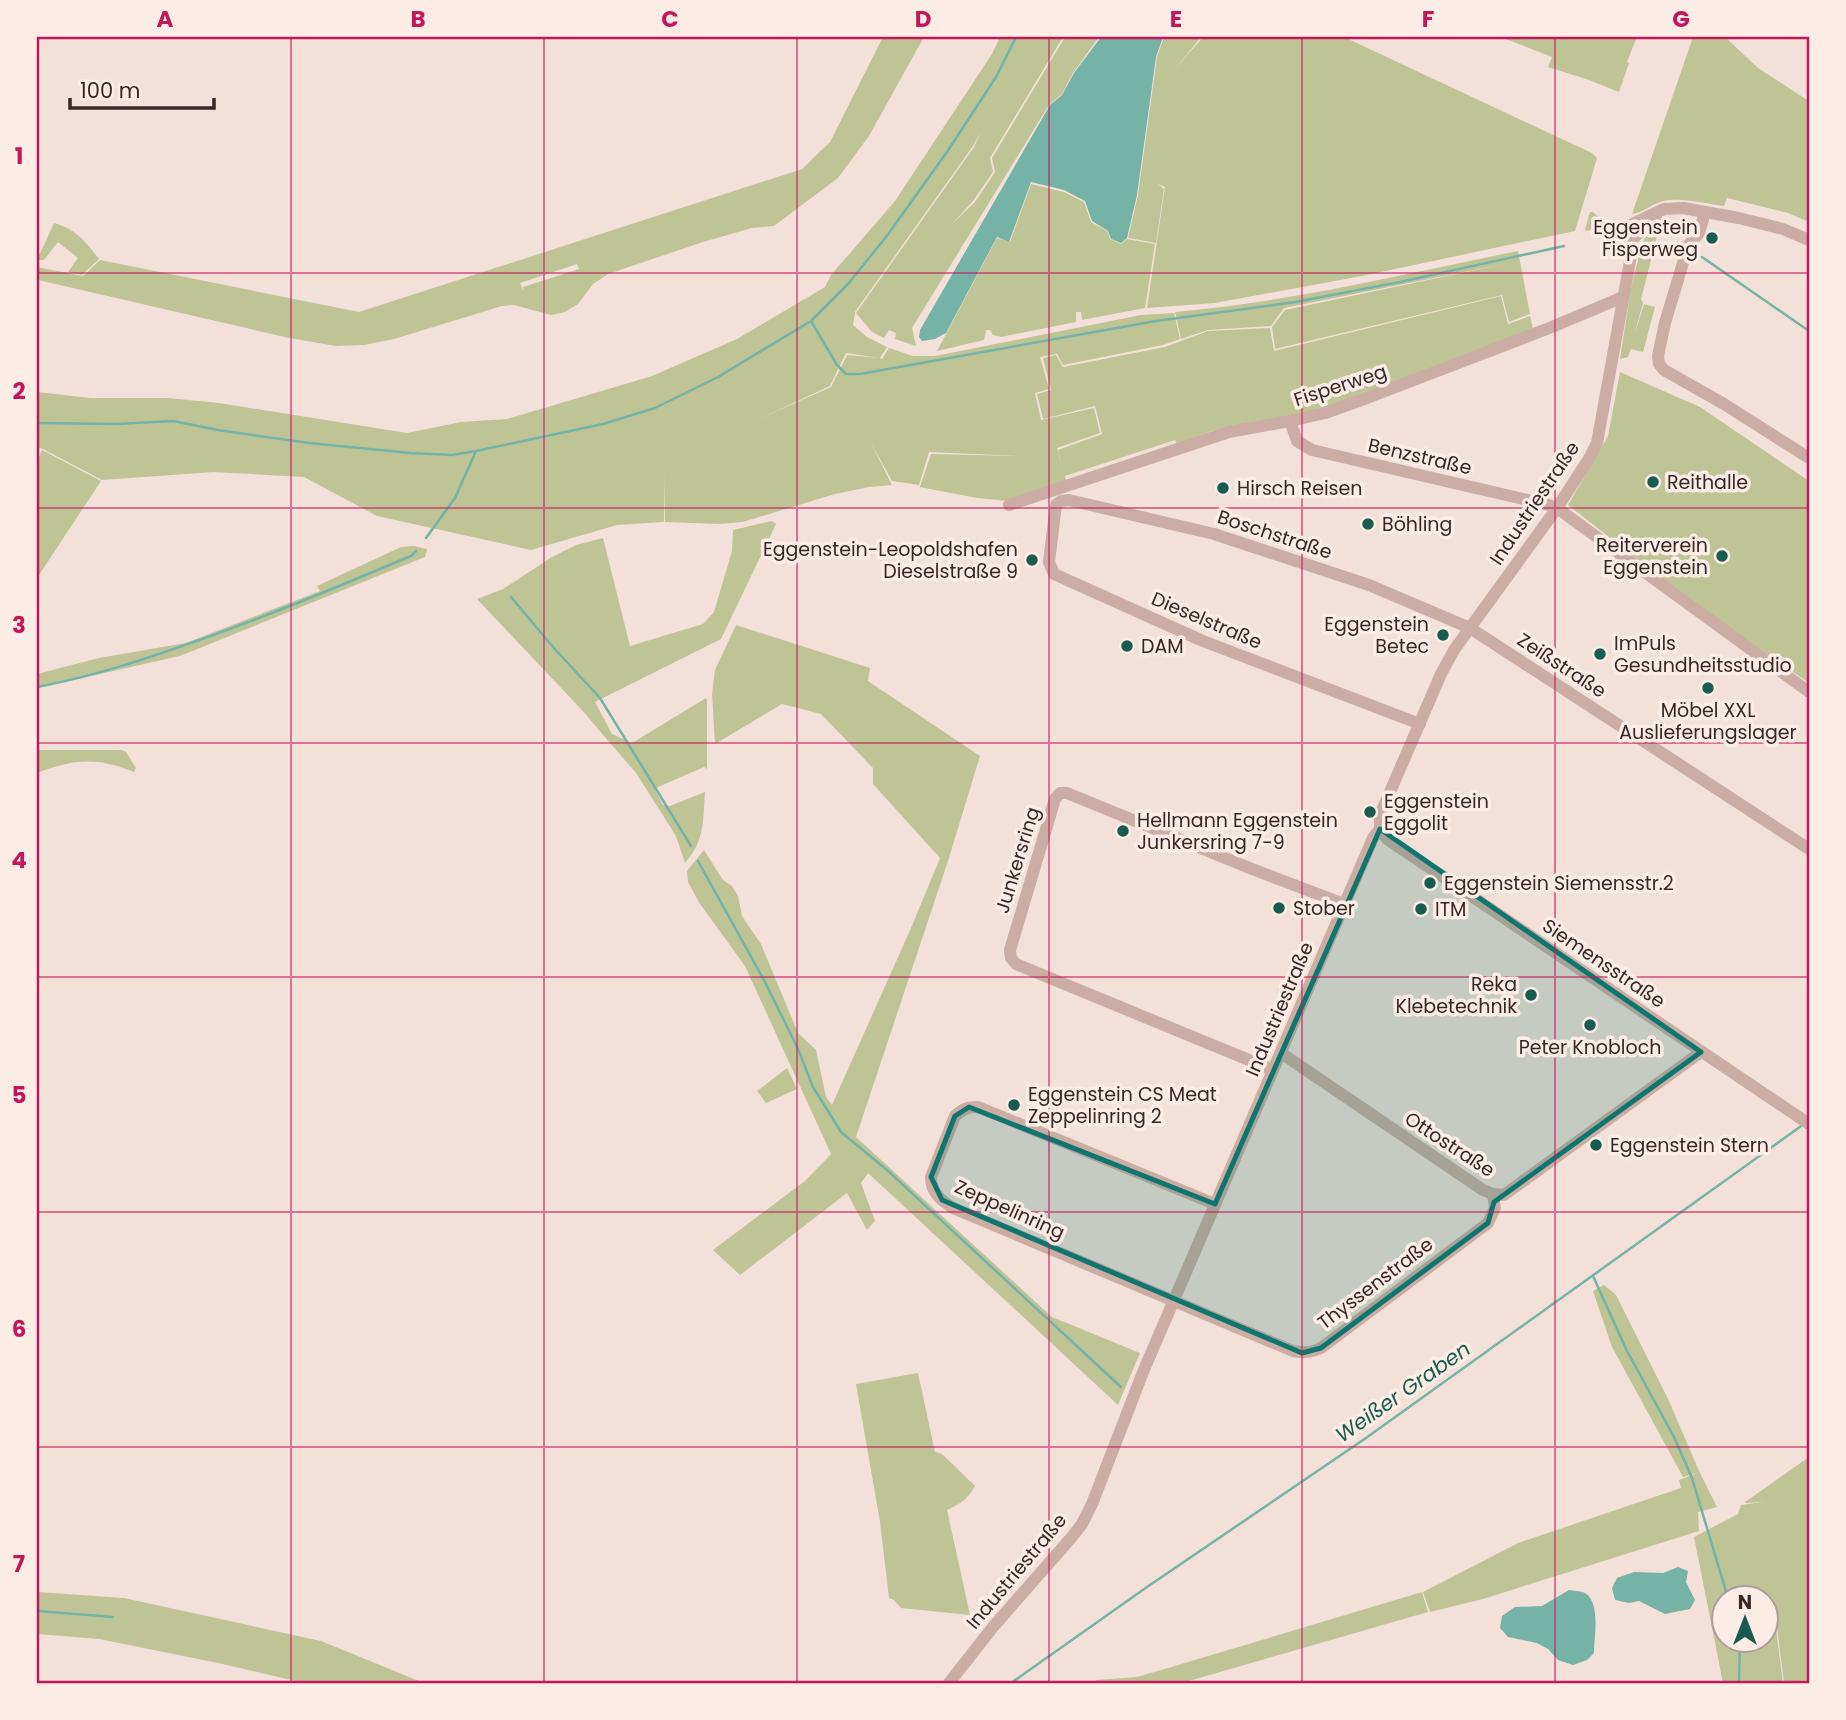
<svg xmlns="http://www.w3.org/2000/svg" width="1846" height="1720" font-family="Poppins,sans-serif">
<rect width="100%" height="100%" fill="#f3e0d8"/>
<g fill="#bfc497" fill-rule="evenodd">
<path d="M883,37h41l-55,99 -31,42 -64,48 -22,2 -49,14 -95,32 -15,10 -15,20 -13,8 -14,3 -37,-10 -12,1 -108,33 -30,6 -28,1 -47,-8 -251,-58 -1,1v-14l46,9 17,-16 259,52 443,-143 28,-27zM577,264l2,5 -56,18 1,5 -4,-9z"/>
<path d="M1000,37h63l-73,121 3,14 -20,29 -21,23 23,-22 20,-30 -3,-14 73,-121h34l-26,36 -11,21 -13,11 -137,223 4,18 -21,-7 1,-6 -7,-3 -5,8 -12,-6 -16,-19 118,-166 7,-15 -8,14 -118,166 -2,13 14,12 20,10 -7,11 2,1 7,-11 24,8h22l206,-41 33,-2 6,26 -17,6 -100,20 -6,-11 -17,3 9,32 -14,4 6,27 53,-12 6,25 -43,15 5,19 -4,-17 44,-16 -7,-28 -52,13 -6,-25 14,-4 -8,-32 13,-3 7,12 102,-20 43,-16 62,-3 4,23 227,-55 7,28 22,-8 3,13 -169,66 -55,17 -97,19 -35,13 -2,-4 -110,36 1,5 -58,20 -31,-3 -57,-11 11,-33 87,2 -89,-4 -10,33 -27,-4 -21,-38 21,42 -23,2 -34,7 -92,28 -24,2 -54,-2v-48l-1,48 -47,3 -86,25 -154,-34 -73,-39 -91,-5 -111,8 -59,-31 -6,-2v-55l54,6h77l51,5 188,30 54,-11 46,-3 145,-43 85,-37 88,-52 6,-12 64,-74 97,-147zM846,353l33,5 -32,-3 -16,32 -76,34 75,-35z"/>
<polygon points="1164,37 1201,37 1176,68 1203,37 1344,37 1592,153 1597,158 1575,231 1362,276 1215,303 1147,308 1165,187 1158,184 1164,189 1156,243 1128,238 1138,195 1157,57"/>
<polygon points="1507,37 1631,37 1636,39 1627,62 1629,63 1619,92 1589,80 1548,67 1552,57 1506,39"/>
<path d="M1693,37h32l33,31 51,33v121l-21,-9 -61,-15 -3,8c-19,-2 -42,-9 -61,-5 -12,3 -20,12 -31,13z"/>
<polygon points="1031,184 1064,192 1084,202 1091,222 1107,231 1110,239 1121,244 1127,239 1155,244 1145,308 1082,320 1081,312 1076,312 1076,322 1001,337 993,335 990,330 986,330 984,340 937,351 997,238 1010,242"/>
<polygon points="1590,212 1593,212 1607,225 1605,227 1586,231 1585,229"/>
<polygon points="1662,218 1664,230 1657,237 1641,299 1643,303 1634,336 1644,304 1655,307 1643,352 1631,349 1628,357 1620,359 1631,288 1642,244 1647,232 1655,223"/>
<path d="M54,223c21,5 32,19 45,36l-17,16 -14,-3 10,-14 -20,-16 -14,18h-7z"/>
<path d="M1518,251l12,63 -21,8 -7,-27 -227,54 -3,-22 13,-17 224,-47 -225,45 -13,18 -63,4 -27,9 -6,-27c115,-10 229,-38 343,-61z"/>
<polygon points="1620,372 1700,407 1809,481 1809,683 1700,608 1568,505 1608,436"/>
<polygon points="42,450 101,481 37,578 37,462"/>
<path d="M772,521l4,3 -55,115 -126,63 17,32 20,9 74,-45 1,2v69l-3,-2 -46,20 -3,3 8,15 7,1 35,-14c-2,27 0,49 -20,71l-9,-27 -40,-63 -56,-65 -103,-109 26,-10 49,-32 24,-12 27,-7 27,108 73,-22 11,-12 18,-61 1,-21z"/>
<polygon points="414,546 427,549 425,557 180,656 37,688 37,674 99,658 186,643 320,591 317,586 401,547"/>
<polygon points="736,625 870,668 868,681 980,756 948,861 856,1137 1052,1317 1140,1353 1118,1405 868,1173 861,1183 875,1221 867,1230 847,1193 740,1275 713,1250 805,1181 831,1154 745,966 700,904 688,882 687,871 704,850 723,880 732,886 738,896 742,916 761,944 798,1033 816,1050 826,1097 832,1105 911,928 940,858 873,784 873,768 821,714 782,704 715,744 712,694 715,670"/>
<path d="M37,750h85l4,2 10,16 -2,4c-37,-15 -61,-13 -97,1z"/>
<polygon points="787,1068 797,1089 766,1103 757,1091"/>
<polygon points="1604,1285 1616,1295 1669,1401 1699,1471 1717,1507 1698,1512 1699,1531 1483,1599 1430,1612 1423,1592 1518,1543 1681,1488 1679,1480 1699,1472 1683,1477 1612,1347 1593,1291"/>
<path d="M918,1373l17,79 7,2 33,32c-7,13 -15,18 -28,24l23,105 -69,-7 -7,-8 -5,-2 -9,-76 -24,-138z"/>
<path d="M1809,1457v226h-25l-9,-72 -2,-5 10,77h-60l-29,-146 44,-23 3,-9 22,-3 -17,1 -1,-1zM1724,1598h42v42h-42z"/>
<polygon points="37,1592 124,1598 321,1641 424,1683 304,1683 218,1663 99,1639 37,1634"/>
<polygon points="1422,1592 1428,1612 1182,1683 1096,1683 1096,1680 1137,1677 1168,1668"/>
</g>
<g fill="#75b3a7">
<polygon points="1101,37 1163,37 1156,57 1137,195 1127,238 1121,243 1111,239 1108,231 1092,221 1085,201 1064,190 1031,182 1009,242 997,237 946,333 935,339 922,341 919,337 920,330 1050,105 1062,95 1074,73"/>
<polygon points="1678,1567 1688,1571 1686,1582 1695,1600 1690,1609 1665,1614 1639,1601 1629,1603 1615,1600 1612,1588 1617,1578 1634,1572 1663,1573"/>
<path d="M1569,1590c5,1 12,1 16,3 16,10 9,44 9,60l-7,7 -14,5 -15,-5 -10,-11 -11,-6 -29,-6 -8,-9 2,-12 13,-9 27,-1z"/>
</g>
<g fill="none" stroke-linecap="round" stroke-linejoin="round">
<g stroke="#75b3a7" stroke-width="2.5">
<polyline points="1702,257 1809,331"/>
<polyline points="811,321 837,365 846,374 860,374 1156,321 1295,302 1400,282 1564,246"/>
<polyline points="37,423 116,424 173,421 218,430 309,443 410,453 452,455 476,451 603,424 655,408 718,377 811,321 848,284 886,237 947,152 996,77 1016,37"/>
<polyline points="426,538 455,498 476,451"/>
<polyline points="511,597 553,647 600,698 691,846"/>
<path d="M37,687c58,-11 109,-28 165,-48 71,-25 140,-54 209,-83l5,-5"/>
<polyline points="698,861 765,982 798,1049 813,1087 841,1132 887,1170 1121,1387"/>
<polyline points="1593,1276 1627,1351 1674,1437 1692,1478 1728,1598"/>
<polyline points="37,1611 113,1617"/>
<polyline points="1011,1683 1147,1587 1366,1438 1804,1124"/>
<polyline points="1739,1683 1740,1640"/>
</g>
<g stroke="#ccada3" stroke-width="12">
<polyline points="1705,212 1699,233 1688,246 1665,323 1658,356 1659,364 1664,370 1724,404 1809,458"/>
<polyline points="1630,241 1650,224 1656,214"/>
<polyline points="1290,421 1297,441 1312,450 1549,505 1557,508 1809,692"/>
<polyline points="1009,505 1229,432 1290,421 1325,413 1367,398 1552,327 1623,297"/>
<polyline points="1420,724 1203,641 1054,574 1049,562 1056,505 1061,501 1069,500 1214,534 1369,585 1470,628 1809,849"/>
<polyline points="1380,829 1387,839 1809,1124"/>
<polyline points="1281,1053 1483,1190 1493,1194 1504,1195 1701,1052"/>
<polyline points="1273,1070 1016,964 1011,958 1010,950 1055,799 1060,793 1067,793 1252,869 1344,904"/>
<path d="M1215,1204l-237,-97c-11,0 -15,2 -23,9l-24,61c0,16 10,23 22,31l340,143c11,2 18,2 28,-3l167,-125 7,-15 -2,-14"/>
<polyline points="949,1683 993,1627 1071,1538 1082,1524 1092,1504 1143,1372 1373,838 1380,829 1380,815 1441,674 1454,650 1557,508 1590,457 1597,443 1631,256 1630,241 1622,229 1664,209 1683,208 1739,218 1783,229 1809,240"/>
</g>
</g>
<path fill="#0f766e" fill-opacity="0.2" stroke="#0f766e" stroke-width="5" stroke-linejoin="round" d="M1380,829l321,223 -207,150 -6,21 -167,125 -19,5 -360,-153 -11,-23 24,-61 14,-9 246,97z"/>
<path fill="none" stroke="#c2185b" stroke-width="2" stroke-opacity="0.55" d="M291,37v1646M544,37v1646M797,37v1646M1049,37v1646M1302,37v1646M1555,37v1646M37,273h1772M37,508h1772M37,743h1772M37,977h1772M37,1212h1772M37,1447h1772"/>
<g fill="#185c51" stroke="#fbece5" stroke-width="2.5">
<circle cx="1712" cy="238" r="7"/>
<circle cx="1653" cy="482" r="7"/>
<circle cx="1223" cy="488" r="7"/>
<circle cx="1368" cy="524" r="7"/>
<circle cx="1722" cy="556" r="7"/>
<circle cx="1032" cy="560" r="7"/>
<circle cx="1443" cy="635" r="7"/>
<circle cx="1127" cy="646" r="7"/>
<circle cx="1600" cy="654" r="7"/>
<circle cx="1708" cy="688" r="7"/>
<circle cx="1370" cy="812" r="7"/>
<circle cx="1123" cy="831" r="7"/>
<circle cx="1430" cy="883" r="7"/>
<circle cx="1279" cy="908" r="7"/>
<circle cx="1421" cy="909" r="7"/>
<circle cx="1531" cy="995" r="7"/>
<circle cx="1590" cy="1025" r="7"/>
<circle cx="1014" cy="1105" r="7"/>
<circle cx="1596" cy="1145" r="7"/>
</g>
<g text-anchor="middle" stroke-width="7" stroke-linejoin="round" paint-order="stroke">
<g font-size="19" fill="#372726" stroke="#fbece5" text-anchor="start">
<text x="1698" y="234" text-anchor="end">Eggenstein<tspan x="1698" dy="22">Fisperweg</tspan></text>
<text x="1667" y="489">Reithalle</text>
<text x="1237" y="495">Hirsch Reisen</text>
<text x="1382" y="531">Böhling</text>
<text x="1708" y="552" text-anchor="end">Reiterverein<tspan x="1708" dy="22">Eggenstein</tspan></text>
<text x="1018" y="556" text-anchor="end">Eggenstein-Leopoldshafen<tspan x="1018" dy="22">Dieselstraße 9</tspan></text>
<text x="1429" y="631" text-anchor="end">Eggenstein<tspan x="1429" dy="22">Betec</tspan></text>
<text x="1614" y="650">ImPuls<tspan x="1614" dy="22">Gesundheitsstudio</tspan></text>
<text x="1141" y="653">DAM</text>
<text x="1708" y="717" text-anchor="middle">Möbel XXL<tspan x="1708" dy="22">Auslieferungslager</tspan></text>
<text x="1384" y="808">Eggenstein<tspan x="1384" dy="22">Eggolit</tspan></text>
<text x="1137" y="827">Hellmann Eggenstein<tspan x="1137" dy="22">Junkersring 7-9</tspan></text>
<text x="1444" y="890">Eggenstein Siemensstr.2</text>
<text x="1293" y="915">Stober</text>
<text x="1435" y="916">ITM</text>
<text x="1517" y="991" text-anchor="end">Reka<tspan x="1517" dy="22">Klebetechnik</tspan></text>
<text x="1590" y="1054" text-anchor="middle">Peter Knobloch</text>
<text x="1028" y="1101">Eggenstein CS Meat<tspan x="1028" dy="22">Zeppelinring 2</tspan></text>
<text x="1610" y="1152">Eggenstein Stern</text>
</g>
<g font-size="19" fill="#372726" stroke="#fbece5">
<text transform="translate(1340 385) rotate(-18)" y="7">Fisperweg</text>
<text transform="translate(1420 456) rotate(13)" y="7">Benzstraße</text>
<text transform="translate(1534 503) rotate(-56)" y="7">Industriestraße</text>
<text transform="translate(1275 534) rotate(18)" y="7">Boschstraße</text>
<text transform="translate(1207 620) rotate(23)" y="7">Dieselstraße</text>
<text transform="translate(1562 665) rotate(33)" y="7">Zeißstraße</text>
<text transform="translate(1017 860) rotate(-73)" y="7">Junkersring</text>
<text transform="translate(1604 963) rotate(34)" y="7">Siemensstraße</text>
<text transform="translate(1279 1009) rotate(-67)" y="7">Industriestraße</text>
<text transform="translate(1450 1144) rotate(33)" y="7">Ottostraße</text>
<text transform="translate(1010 1209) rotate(24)" y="7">Zeppelinring</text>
<text transform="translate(1375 1283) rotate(-37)" y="7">Thyssenstraße</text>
<text transform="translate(1016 1571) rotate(-50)" y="7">Industriestraße</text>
</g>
<g font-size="21" font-style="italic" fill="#185c51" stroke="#fbece5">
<text transform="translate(1403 1392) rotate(-35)" y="7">Weißer Graben</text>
</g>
</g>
<rect width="1846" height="1720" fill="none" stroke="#fbece5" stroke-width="77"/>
<g transform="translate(1745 1619)"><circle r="33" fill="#fbece5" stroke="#ad9d99" stroke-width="2"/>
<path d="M0-5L12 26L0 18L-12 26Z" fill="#185c51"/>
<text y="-10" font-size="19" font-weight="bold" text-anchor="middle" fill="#372726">N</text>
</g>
<path d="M70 98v10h144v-10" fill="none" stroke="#372726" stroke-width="3.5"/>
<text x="80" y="98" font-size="21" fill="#372726" stroke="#fbece5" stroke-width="5" paint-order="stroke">100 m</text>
<rect x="38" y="38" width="1770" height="1644" fill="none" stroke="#c2185b" stroke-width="2.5"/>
<g font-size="23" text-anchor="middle" font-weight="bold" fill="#c2185b">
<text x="165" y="27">A</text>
<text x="418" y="27">B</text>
<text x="670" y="27">C</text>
<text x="923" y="27">D</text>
<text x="1176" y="27">E</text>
<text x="1428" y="27">F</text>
<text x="1681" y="27">G</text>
<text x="19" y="164">1</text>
<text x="19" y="399">2</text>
<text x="19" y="633">3</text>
<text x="19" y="868">4</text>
<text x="19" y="1103">5</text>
<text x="19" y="1337">6</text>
<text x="19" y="1572">7</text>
</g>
</svg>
